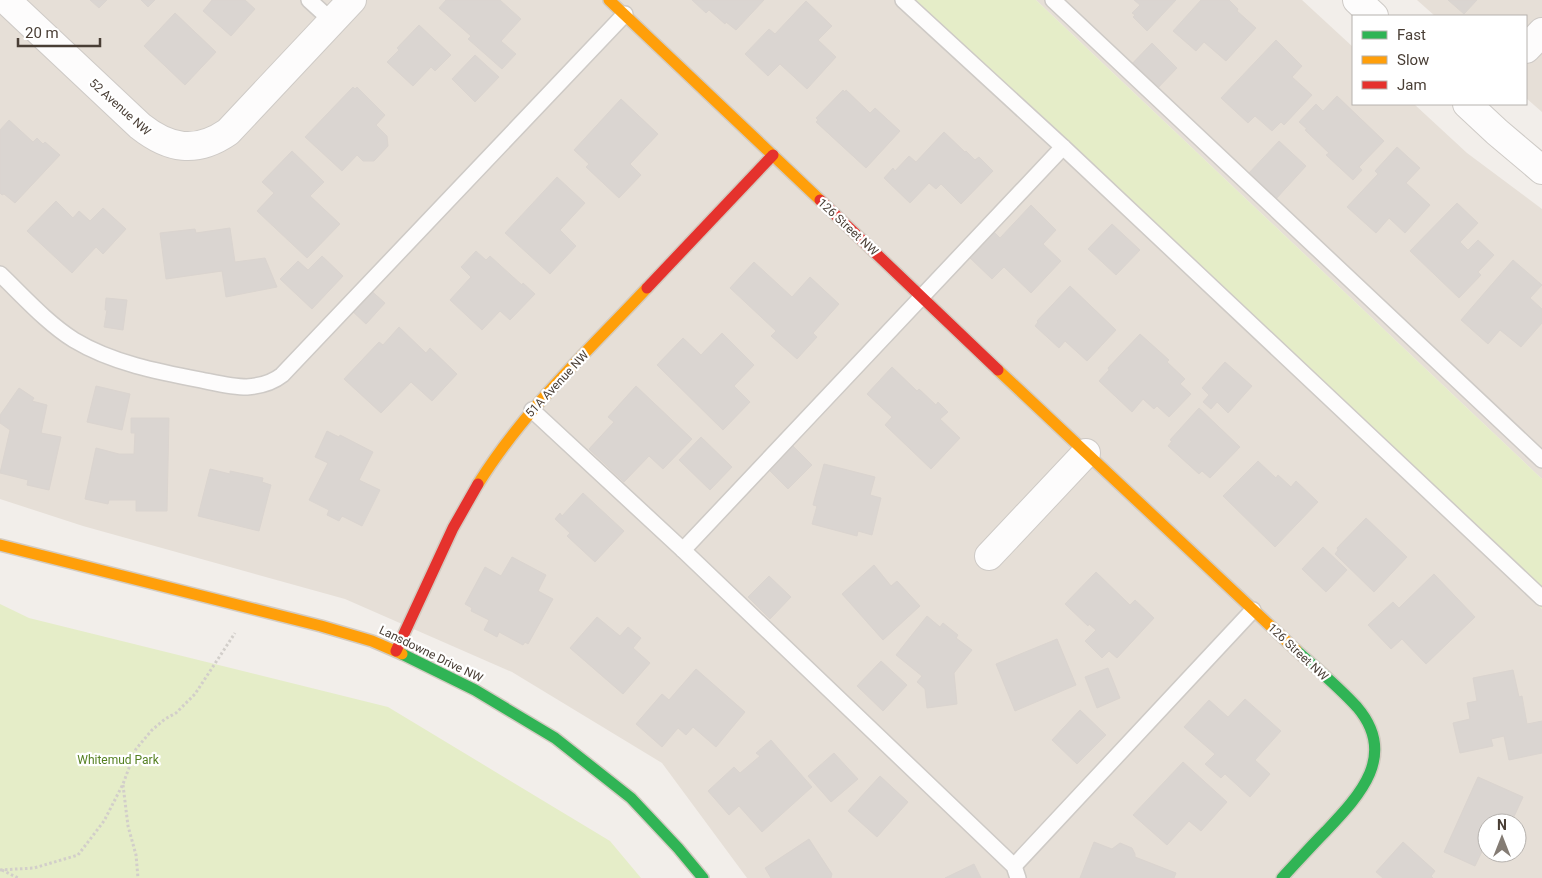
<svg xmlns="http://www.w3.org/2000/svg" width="1542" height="878" font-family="Roboto,sans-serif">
<rect width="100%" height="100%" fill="#f2eeea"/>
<g fill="#e6dfd7" fill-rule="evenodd">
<path d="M0,0h912l630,609v269h-795l-85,-115 -150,-91 -167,-73 -262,-73 -83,-27zM1487,823h30v30h-30z"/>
<polygon points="1036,0 1302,0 1353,47 1353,104 1414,104 1467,153 1542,209 1542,479"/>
<polygon points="1417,0 1542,0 1542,112 1526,98 1526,16 1435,16"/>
</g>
<g fill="#e5edc8">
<polygon points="912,0 1036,0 1542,479 1542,609"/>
<polygon points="0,604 29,618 388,707 610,841 641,878 0,878"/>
</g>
<g fill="#dad5d1" stroke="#dad4cf">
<polygon points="90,0 107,0 99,8"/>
<polygon points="141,0 155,0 148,7"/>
<polygon points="212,0 245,0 255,9 231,36 203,11"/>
<polygon points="446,0 500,0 521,19 501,41 516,54 502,69 468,39 471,36 439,8"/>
<polygon points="692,0 764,0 736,30 726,22 725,24 709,10 706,13"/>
<polygon points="1134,0 1176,0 1147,31 1133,17 1135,15 1132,13 1140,5"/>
<polygon points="1201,0 1229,0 1238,9 1237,11 1256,28 1226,61 1204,42 1196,51 1173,31"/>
<polygon points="1448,0 1477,0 1464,14"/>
<polygon points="806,1 832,26 818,40 836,57 807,89 780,64 768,76 745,54 769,29 775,34"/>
<polygon points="175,13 216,52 185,85 144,46"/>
<polygon points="419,25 451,55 435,71 431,67 413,86 387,62 399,50 397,48"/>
<polygon points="1276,40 1302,66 1292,77 1312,95 1284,125 1281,122 1272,131 1255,116 1248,123 1221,98"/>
<polygon points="1152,43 1177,68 1153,93 1127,69"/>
<polygon points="475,55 499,77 475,102 452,79"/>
<polygon points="353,87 355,89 357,87 385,115 376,125 387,136 388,146 374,161 363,161 357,155 342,171 305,137"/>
<polygon points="843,90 845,92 846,90 870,113 875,108 900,131 866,168 816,122 818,120 816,118"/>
<polygon points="1337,96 1384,141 1359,167 1362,170 1353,180 1326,155 1329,153 1305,130 1307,129 1299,122 1316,104 1323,111"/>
<polygon points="621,99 658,134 630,164 641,175 619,198 586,167 589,164 574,150"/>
<polygon points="9,120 33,142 37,138 43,144 45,142 60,155 15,203 4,194 2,195 0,193 0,130"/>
<polygon points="944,132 965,152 966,151 975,160 979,157 993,171 961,204 941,184 936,189 929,183 910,203 884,178 893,168 895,171 909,156 916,162"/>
<polygon points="1279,141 1306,166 1275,200 1248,174"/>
<polygon points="1397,147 1420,168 1406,183 1430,205 1405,233 1389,218 1376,233 1347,207 1378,174 1375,171"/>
<polygon points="292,151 324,182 310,196 340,224 307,258 257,211 274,193 262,182"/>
<polygon points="557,177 585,203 560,230 576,246 550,274 505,233"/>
<polygon points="56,201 73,218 79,211 90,221 103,208 126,229 103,254 96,247 72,273 27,231"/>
<polygon points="1457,203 1478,223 1460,242 1468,250 1478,240 1494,255 1478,272 1481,275 1459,298 1410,251"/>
<polygon points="1031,205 1056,230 1043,244 1061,261 1031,293 1004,267 992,279 969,257 993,231 1000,238"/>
<polygon points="1112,224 1140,250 1116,275 1088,249"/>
<polygon points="230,228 235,262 265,258 277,287 226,297 222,271 166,279 160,233 195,229 196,233"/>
<polygon points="476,251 486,260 490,256 522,285 523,283 535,294 510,320 500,311 482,330 450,300 471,277 461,267"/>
<polygon points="322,256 343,276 312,309 280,279 298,261 308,270"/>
<polygon points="1513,260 1542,285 1530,298 1542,309 1542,323 1521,347 1500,330 1488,344 1461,320"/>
<polygon points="754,262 792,297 810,277 839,304 813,333 817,337 797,359 771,336 776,331 730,288"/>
<polygon points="1070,286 1116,330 1087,361 1065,341 1059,348 1035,326 1038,322 1037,321"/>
<polygon points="368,288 385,303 366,324 350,309"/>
<polygon points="106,298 127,300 123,330 104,327 107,310 105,310"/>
<polygon points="399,327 426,353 430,348 457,374 432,401 411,382 381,413 344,379 379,342 383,345"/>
<polygon points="722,333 754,365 734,386 750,402 723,430 657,365 683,338 701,355"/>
<polygon points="1140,334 1169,360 1167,362 1185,379 1180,384 1191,394 1169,417 1157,406 1154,409 1143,399 1132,412 1099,381 1109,370 1108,368"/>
<polygon points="1225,362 1252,386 1228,413 1217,402 1211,409 1203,402 1209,395 1202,388"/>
<polygon points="892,367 917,391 919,389 936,405 938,402 948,412 940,419 960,438 931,469 885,425 892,417 867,394"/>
<polygon points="96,386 130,394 122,430 87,422"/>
<polygon points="636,386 692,439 663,469 649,456 624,482 589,449 614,422 608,417"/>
<polygon points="19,388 34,398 32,401 47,405 41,433 61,437 49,490 27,485 28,480 0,473 10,430 0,423 0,415"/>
<polygon points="1199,408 1240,447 1210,478 1202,471 1199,474 1168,446 1172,441 1170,440"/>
<polygon points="131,418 169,418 167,511 136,511 136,500 109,500 108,504 85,499 96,448 119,454 134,454 135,433 131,433"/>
<polygon points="327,431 339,437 340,435 373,452 359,480 380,490 362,526 342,516 339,521 327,515 329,510 309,500 328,463 315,457"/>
<polygon points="701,437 732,467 710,490 679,460"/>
<polygon points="791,444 812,465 788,489 767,468"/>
<polygon points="1258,461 1276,478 1278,475 1291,487 1296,481 1318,502 1275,547 1223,496"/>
<polygon points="824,464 875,477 870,495 881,498 872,535 858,531 857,536 812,524 817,506 813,505"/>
<polygon points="210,469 230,474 230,471 263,478 262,482 271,485 259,531 198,516"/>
<polygon points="583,493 624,531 595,562 567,536 570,533 555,519 560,513 562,516"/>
<polygon points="1366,518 1407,557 1374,592 1335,554 1338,550 1337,548"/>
<polygon points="1323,547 1347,570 1326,592 1302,569"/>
<polygon points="512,557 546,575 538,591 553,599 528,644 525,642 523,645 499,632 497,637 484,630 489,620 471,611 472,608 465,604 485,567 501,576"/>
<polygon points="874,565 891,586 897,581 920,606 883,640 842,594"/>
<polygon points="1096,572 1130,605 1135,600 1154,618 1117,658 1109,651 1102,658 1085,641 1096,630 1089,624 1088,626 1065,604"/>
<polygon points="1434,574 1475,617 1426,664 1402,639 1391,649 1368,625 1393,602 1399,608"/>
<polygon points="769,576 791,597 770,619 748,597"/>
<polygon points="927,616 940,627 943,623 958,635 956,638 972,650 954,673 957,704 927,708 925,689 917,682 922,676 896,655"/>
<polygon points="597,617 620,636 628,627 641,638 633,648 650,663 623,694 570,648"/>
<polygon points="1057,639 1076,685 1015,711 996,664"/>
<polygon points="881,661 907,685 883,711 857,686"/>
<polygon points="1108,668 1120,698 1097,708 1085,677"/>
<polygon points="696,669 745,712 716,747 693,727 686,735 678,728 662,747 636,724 662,694 669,700"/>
<polygon points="1513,670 1519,697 1522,696 1527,724 1542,721 1542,753 1509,760 1504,736 1491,739 1493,746 1460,753 1453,723 1470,719 1467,703 1477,701 1473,678"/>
<polygon points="1245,699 1281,731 1255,760 1270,774 1250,797 1225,774 1221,778 1205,764 1215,754 1184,727 1209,700 1228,717"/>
<polygon points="1080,710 1106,735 1077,764 1052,740"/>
<polygon points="771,740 812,787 762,832 739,806 729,815 708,791 734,767 740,773 760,756 756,753"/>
<polygon points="834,753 858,779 831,802 808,776"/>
<polygon points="1183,762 1227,802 1201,831 1189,821 1167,845 1133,815"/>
<polygon points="880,776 908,802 877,837 848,811"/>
<polygon points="1478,777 1523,797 1511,823 1487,823 1487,843 1486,843 1475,866 1444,852"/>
<polygon points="809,839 832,874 831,878 771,878 765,868"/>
<polygon points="1094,842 1112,849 1120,843 1132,848 1135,854 1135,857 1176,873 1174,878 1080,878"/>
<polygon points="1403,842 1435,871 1431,876 1433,878 1383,878 1376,872"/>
<polygon points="974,864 981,878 945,878"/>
</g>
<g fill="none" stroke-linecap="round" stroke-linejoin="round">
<defs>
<g id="lane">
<polyline points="309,0 332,21"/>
<polyline points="903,0 1063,147 1542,598"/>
<polyline points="1053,0 1542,460"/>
<path d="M0,274c24,23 47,49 74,66 38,23 85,32 127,40 15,3 31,7 46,7 13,-1 25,-4 35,-12l343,-361"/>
<polyline points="532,410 683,550 1014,866 1018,878"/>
<polyline points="683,550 1063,147"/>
<polyline points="1014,866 1253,610"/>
</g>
<g id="street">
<path d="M6,0l134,126c29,23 56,28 88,6l124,-132"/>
<polyline points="1357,0 1374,16"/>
<polyline points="1526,49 1542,32"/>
<polyline points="1467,104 1497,132 1542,170"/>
<polyline points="989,556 1086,453"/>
</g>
<g id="fast">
<polyline points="402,654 475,690 555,738 631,798 678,848 703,878"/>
<path d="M1282,878c15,-16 29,-32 44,-47 34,-36 72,-76 31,-124 -17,-19 -42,-40 -61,-57"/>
</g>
<g id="slow">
<polyline points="609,0 820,200"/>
<polyline points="998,370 1296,650"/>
<path d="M478,484c46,-74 110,-133 169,-196"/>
<polyline points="0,545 321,626 372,641 402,654"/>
</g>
<g id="jam">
<polyline points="820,200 998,370"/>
<polyline points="647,288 773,155"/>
<polyline points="396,651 453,528 478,484"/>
</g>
</defs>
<use href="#lane" stroke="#cecac6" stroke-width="18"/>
<use href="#street" stroke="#cecac6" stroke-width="30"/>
<use href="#fast" stroke="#d3cbc1" stroke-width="14"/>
<use href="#slow" stroke="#d3cbc1" stroke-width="14"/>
<use href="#jam" stroke="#d3cbc1" stroke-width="14"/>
<g stroke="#d2ceca" stroke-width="3" stroke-dasharray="2.5 2.5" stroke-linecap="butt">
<polyline points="123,785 128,826 136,855 138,878"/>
<polyline points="0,870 34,868 78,855 104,821 123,784 136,749 152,730 165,719 176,713 195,694 235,633"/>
<polyline points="2,870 18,878"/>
</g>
<use href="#lane" stroke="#fdfcfc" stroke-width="15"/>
<use href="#street" stroke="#fdfcfc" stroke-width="28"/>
<use href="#fast" stroke="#30b455" stroke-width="11"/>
<use href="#slow" stroke="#ff9f0a" stroke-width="11"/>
<use href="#jam" stroke="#e5322d" stroke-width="11"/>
</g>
<g text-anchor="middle" stroke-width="4.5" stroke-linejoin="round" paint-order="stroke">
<g font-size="12" fill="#493e35" stroke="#fff">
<text transform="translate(120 107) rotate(42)" y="4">52 Avenue NW</text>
<text transform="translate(848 227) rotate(43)" y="4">126 Street NW</text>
<text transform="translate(557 384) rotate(-47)" y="4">51A Avenue NW</text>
<text transform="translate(1298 652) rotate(43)" y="4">126 Street NW</text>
<text transform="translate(431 654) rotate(26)" y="4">Lansdowne Drive NW</text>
</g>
<g font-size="12" fill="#558022" stroke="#fff">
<text x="118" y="764">Whitemud Park</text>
</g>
</g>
<rect x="1352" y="15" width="175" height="90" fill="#ffffff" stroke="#b6b2ae"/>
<rect x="1362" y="31" width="25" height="8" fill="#30b455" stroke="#b6b2ae"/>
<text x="1397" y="40" font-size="15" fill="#493e35">Fast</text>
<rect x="1362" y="56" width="25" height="8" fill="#ff9f0a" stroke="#b6b2ae"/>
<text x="1397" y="65" font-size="15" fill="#493e35">Slow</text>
<rect x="1362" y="81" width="25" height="8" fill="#e5322d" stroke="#b6b2ae"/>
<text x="1397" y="90" font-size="15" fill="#493e35">Jam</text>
<g transform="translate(1502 838)"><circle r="24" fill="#ffffff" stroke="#b6b2ae"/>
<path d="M0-4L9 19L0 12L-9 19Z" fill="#847c74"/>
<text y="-8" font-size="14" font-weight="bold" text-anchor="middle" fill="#493e35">N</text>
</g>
<path d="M18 38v8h82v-8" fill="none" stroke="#493e35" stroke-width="2.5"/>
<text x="25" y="38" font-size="15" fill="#493e35" stroke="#ffffff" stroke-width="4" paint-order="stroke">20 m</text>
</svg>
